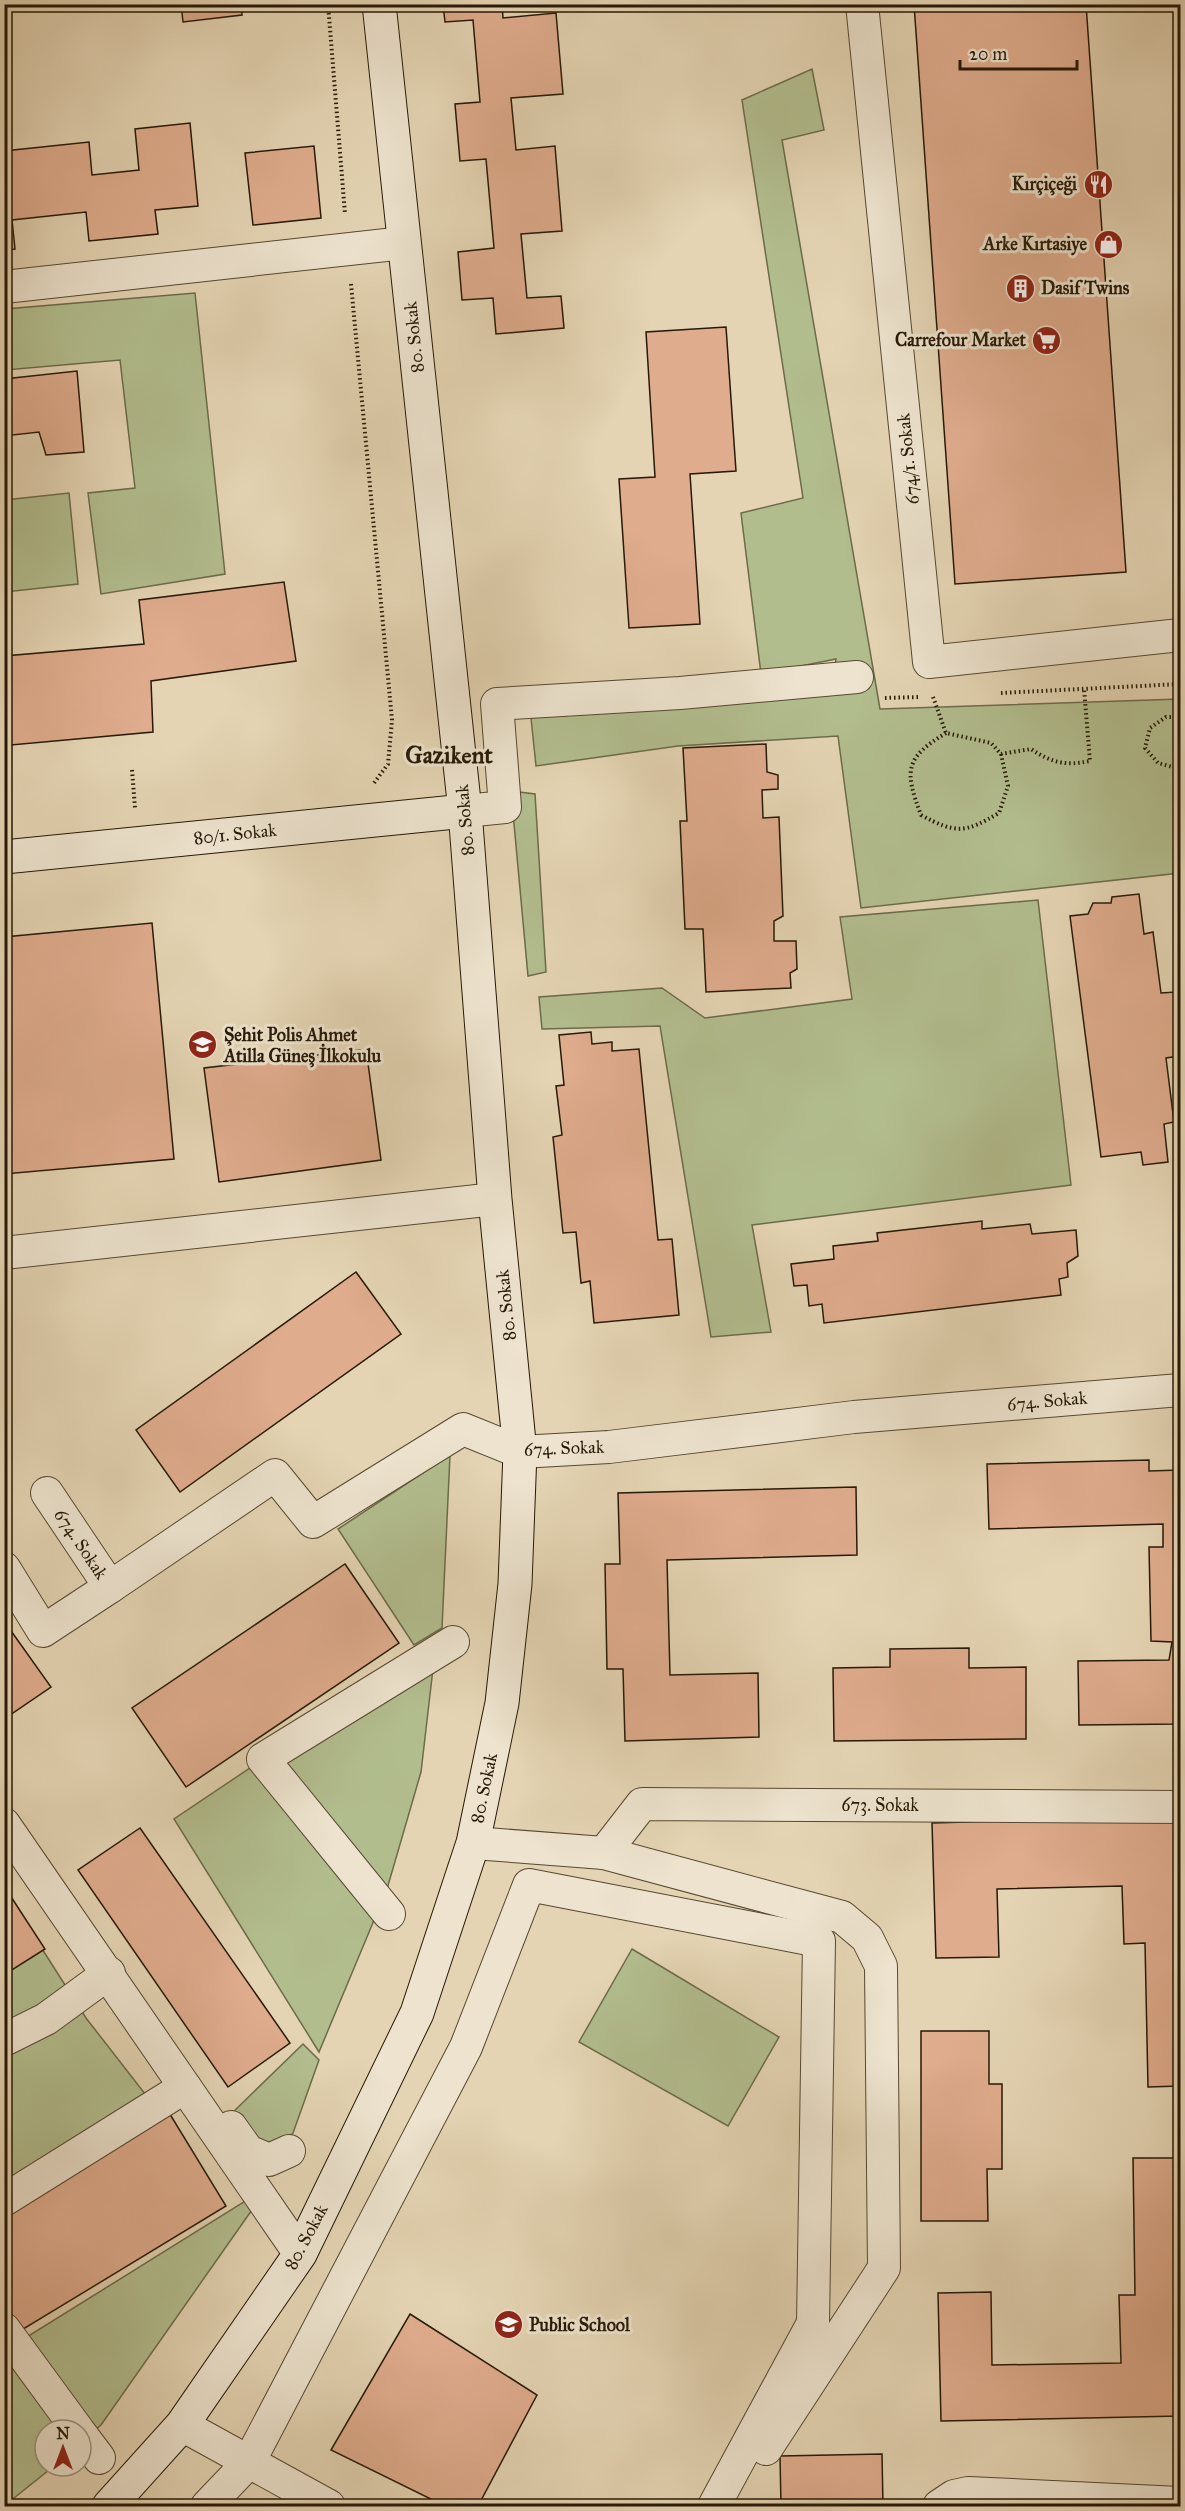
<svg xmlns="http://www.w3.org/2000/svg" width="1185" height="2511" font-family="'IM FELL Great Primer',serif">
<rect width="100%" height="100%" fill="#e4d4b3"/>
<filter id="stains"><feTurbulence type="fractalNoise" baseFrequency=".00333" numOctaves="4"/><feColorMatrix values="0 0 0 0 .2 0 0 0 0 .09 0 0 0 0 .02 0 0 0 .5 -.17"/></filter>
<radialGradient id="worn" r=".72"><stop offset=".6" stop-color="#630" stop-opacity="0"/><stop offset="1" stop-color="#630" stop-opacity=".3"/></radialGradient>
<g fill="#b2bd8e" stroke="#6c6b4a" stroke-width="1.5">
<polygon points="812,69 824,130 782,140 880,709 1180,699 1180,873 861,908 838,736 678,746 536,766 531,718 832,685 836,659 761,674 741,513 803,498 742,100"/>
<polygon points="195,293 225,574 101,594 88,493 135,488 120,360 5,370 5,309"/>
<polygon points="69,493 78,584 5,592 5,500"/>
<polygon points="511,791 535,794 546,972 528,976"/>
<polygon points="1038,900 1071,1185 752,1225 771,1332 711,1337 660,1026 542,1029 539,997 662,988 705,1018 852,999 840,917"/>
<polygon points="450,1455 442,1628 414,1645 338,1529"/>
<polygon points="436,1643 421,1772 387,1889 319,2052 174,1819"/>
<polygon points="4,1889 86,2018 156,2108 4,2201"/>
<polygon points="632,1949 779,2037 728,2126 579,2042"/>
<polygon points="303,2044 319,2060 293,2133 268,2153 230,2115"/>
<polygon points="268,2187 101,2425 81,2442 81,2430 45,2430 45,2466 54,2466 4,2506 4,2348 6,2350"/>
</g>
<g fill="#dfac8d" stroke="#261906" stroke-width="1.5">
<polygon points="181,4 241,4 242,15 183,22"/>
<polygon points="443,4 502,4 503,18 556,13 563,94 511,98 516,150 555,146 562,231 521,234 527,298 561,296 564,328 496,334 493,298 462,300 458,252 494,248 486,159 460,161 455,104 480,102 473,20 445,22"/>
<polygon points="914,4 1086,4 1126,572 955,584"/>
<polygon points="190,123 198,206 155,210 158,234 89,241 86,212 12,220 15,249 4,250 4,151 89,142 92,175 139,170 135,129"/>
<polygon points="314,146 321,218 253,225 245,153"/>
<polygon points="726,327 736,471 690,474 700,624 629,628 619,479 655,477 646,332"/>
<polygon points="77,371 84,452 46,455 39,432 4,436 4,379"/>
<polygon points="284,582 296,661 151,681 153,732 11,745 4,692 4,656 144,644 139,600"/>
<polygon points="766,744 767,772 778,775 778,789 762,790 763,818 779,817 783,916 774,921 774,941 796,941 797,969 790,973 791,988 706,992 703,929 685,929 680,821 687,821 683,748"/>
<polygon points="1139,894 1144,934 1153,932 1161,993 1176,992 1180,1024 1180,1056 1166,1058 1174,1122 1164,1124 1168,1162 1143,1165 1141,1152 1101,1157 1070,916 1088,914 1093,903 1111,903 1112,897"/>
<polygon points="152,923 174,1159 4,1174 4,937"/>
<polygon points="591,1032 592,1044 612,1042 612,1051 639,1049 658,1240 672,1239 679,1315 594,1323 590,1281 581,1283 576,1232 563,1233 553,1137 562,1135 556,1086 564,1085 559,1035"/>
<polygon points="360,1050 367,1056 381,1160 219,1182 204,1068"/>
<polygon points="982,1221 982,1229 1030,1224 1032,1234 1076,1230 1078,1256 1067,1263 1068,1277 1059,1279 1061,1295 824,1323 822,1304 809,1306 807,1285 794,1286 791,1264 834,1259 833,1246 878,1241 877,1233"/>
<polygon points="356,1272 401,1334 180,1492 136,1430"/>
<polygon points="1149,1460 1149,1471 1180,1470 1180,1724 1079,1725 1078,1661 1169,1660 1172,1642 1151,1641 1149,1547 1163,1547 1163,1524 989,1529 987,1464"/>
<polygon points="856,1487 857,1555 667,1560 670,1675 758,1673 759,1737 625,1741 623,1669 607,1669 605,1564 620,1564 618,1493"/>
<polygon points="345,1564 399,1643 186,1787 132,1708"/>
<polygon points="4,1621 51,1687 4,1719"/>
<polygon points="969,1648 969,1668 1026,1667 1026,1739 834,1741 833,1668 890,1667 890,1649"/>
<polygon points="1180,1816 1180,2086 1148,2087 1145,1943 1124,1944 1122,1886 997,1889 999,1957 936,1958 932,1823"/>
<polygon points="140,1828 290,2043 228,2087 78,1870"/>
<polygon points="4,1886 45,1949 4,1975"/>
<polygon points="921,2031 989,2031 989,2084 1002,2084 1002,2169 987,2169 988,2221 921,2221"/>
<polygon points="168,2111 226,2206 20,2331 4,2306 4,2209"/>
<polygon points="1133,2158 1180,2158 1180,2416 941,2421 938,2293 991,2292 992,2365 1121,2363 1119,2295 1135,2295"/>
<polygon points="410,2314 537,2395 478,2506 445,2506 331,2450"/>
<polygon points="882,2454 883,2506 781,2506 780,2456"/>
</g>
<g fill="none" stroke-linecap="round" stroke-linejoin="round">
<defs>
<g id="street">
<polyline points="862,4 929,662 1180,635"/>
<polyline points="4,287 404,243"/>
<polyline points="465,811 505,807 497,704 680,693 857,677"/>
<polyline points="4,1253 495,1199"/>
<polyline points="47,1493 110,1587 275,1475 313,1522 463,1429 520,1452 609,1447 854,1417 1180,1390"/>
<polyline points="4,1568 43,1631 110,1587"/>
<polyline points="4,1824 300,2254"/>
<polyline points="473,1843 604,1853 842,1917 867,1938 881,1966 884,2268 766,2449"/>
<polyline points="604,1853 642,1804 1180,1807"/>
<polyline points="389,1914 263,1759 453,1642"/>
<polyline points="4,2040 46,2019 109,1973"/>
<polyline points="231,2127 248,2151 269,2160 289,2151"/>
<polyline points="4,2200 185,2087"/>
<polyline points="4,2329 78,2430"/>
<polyline points="182,2425 329,2506"/>
<polyline points="81,2434 99,2458"/>
<polyline points="207,2506 249,2462 466,2047 529,1885 819,1941 813,2323 714,2506"/>
<polyline points="939,2506 954,2496 968,2493 1180,2503"/>
</g>
<g id="secondary">
<polyline points="4,857 465,811"/>
<polyline points="109,2506 182,2425 300,2254 417,2013 473,1843 502,1703 515,1584 520,1452 495,1199 465,811 379,4"/>
</g>
</defs>
<use href="#street" stroke="#564831" stroke-width="34"/>
<use href="#secondary" stroke="#261906" stroke-width="35"/>
<g stroke="#261906" stroke-width="4" stroke-dasharray="1.5 3" stroke-linecap="butt">
<polyline points="328,4 345,214"/>
<polyline points="351,284 392,720 388,764 374,783"/>
<polyline points="1001,693 1180,684"/>
<path d="M933,697l13,36 45,10 10,11 30,-5c21,14 35,17 59,12l-6,-72"/>
<polyline points="885,698 919,697"/>
<polyline points="1180,717 1166,717 1150,728 1145,748 1158,763 1180,769"/>
<path d="M946,733c-41,25 -42,37 -25,82 35,19 44,18 78,-2l9,-27 -7,-32"/>
<polyline points="132,770 135,808"/>
</g>
<use href="#street" stroke="#ede3ce" stroke-width="32"/>
<use href="#secondary" stroke="#ede3ce" stroke-width="33"/>
</g>
<defs>
<symbol id="restaurant-disc" viewBox="-11 -11 22 22"><circle r="9.5" fill="#8f2418" stroke="#ede3ce"/><path d="M-5-6h1v4h1v-4h1v4h1v-4h1v5L-1.5 .5V6h-2V.5L-5-1ZM5-6V6H3V1.5H1.5Q1.5-4 5-6Z" fill="#fff"/></symbol>
<symbol id="shop-disc" viewBox="-11 -11 22 22"><circle r="9.5" fill="#8f2418" stroke="#ede3ce"/><path d="M-5-2.5h2.3a2.7 3.5 0 0 1 5.4 0H5L5.5 6h-11ZM-1.5-2.5h3a1.5 2.3 0 0 0-3 0Z" fill="#fff"/></symbol>
<symbol id="building-disc" viewBox="-11 -11 22 22"><circle r="9.5" fill="#8f2418" stroke="#ede3ce"/><path d="M-4-6H4V6H1V3H-1V6H-4ZM-2.5-4.3h1.7v1.8h-1.7ZM.8-4.3h1.7v1.8H.8ZM-2.5-1h1.7V.8h-1.7ZM.8-1h1.7V.8H.8Z" fill="#fff"/></symbol>
<symbol id="supermarket-disc" viewBox="-11 -11 22 22"><circle r="9.5" fill="#8f2418" stroke="#ede3ce"/><path d="M-6-5.5h2.5l.6 2H6L4.5 2H-2.5L-4.4-4H-6ZM-1.5 3.2a1.3 1.3 0 1 0 .1 0ZM3 3.2a1.3 1.3 0 1 0 .1 0Z" fill="#fff"/></symbol>
<symbol id="school-disc" viewBox="-11 -11 22 22"><circle r="9.5" fill="#8f2418" stroke="#ede3ce"/><path d="M0-5L7-2L0 1L-7-2ZM-4 1L0 2.5L4 1V4Q0 6-4 4Z" fill="#fff"/></symbol>
</defs>
<g fill-rule="evenodd">
<use href="#restaurant-disc" x="1082" y="168" width="33" height="33"/>
<use href="#shop-disc" x="1092" y="228" width="33" height="33"/>
<use href="#building-disc" x="1004" y="272" width="33" height="33"/>
<use href="#supermarket-disc" x="1030" y="324" width="33" height="33"/>
<use href="#school-disc" x="186" y="1028" width="33" height="33"/>
<use href="#school-disc" x="492" y="2308" width="33" height="33"/>
</g>
<g text-anchor="middle" stroke-width="6" stroke-linejoin="round" paint-order="stroke">
<g font-size="18" font-weight="bold" fill="#261906" stroke="#ede3ce" text-anchor="end">
<text x="1077" y="190">Kırçiçeği</text>
<text x="1087" y="250">Arke Kırtasiye</text>
<text x="1041" y="294" text-anchor="start">Dasif Twins</text>
<text x="1026" y="346">Carrefour Market</text>
<text x="224" y="1041" text-anchor="start">Şehit Polis Ahmet<tspan x="224" dy="21">Atilla Güneş İlkokulu</tspan></text>
<text x="529" y="2331" text-anchor="start">Public School</text>
</g>
<g font-size="18" fill="#261906" stroke="#ede3ce">
<text transform="translate(414 337) rotate(-96)" y="6">80. Sokak</text>
<text transform="translate(908 459) rotate(-96)" y="6">674/1. Sokak</text>
<text transform="translate(465 820) rotate(-95)" y="6">80. Sokak</text>
<text transform="translate(235 834) rotate(-6)" y="6">80/1. Sokak</text>
<text transform="translate(506 1305) rotate(-96)" y="6">80. Sokak</text>
<text transform="translate(1047 1401) rotate(-5)" y="6">674. Sokak</text>
<text transform="translate(564 1448) rotate(-2)" y="6">674. Sokak</text>
<text transform="translate(81 1544) rotate(56)" y="6">674. Sokak</text>
<text transform="translate(484 1788) rotate(-78)" y="6">80. Sokak</text>
<text x="880" y="1811">673. Sokak</text>
<text transform="translate(306 2237) rotate(-62)" y="6">80. Sokak</text>
</g>
<g font-size="24" font-weight="bold" fill="#261906" stroke="#ede3ce">
<text x="449" y="763">Gazikent</text>
</g>
</g>
<rect width="1185" height="2511" fill="none" stroke="#e4d4b3" stroke-width="24"/>
<rect x="6" y="6" width="1173" height="2499" fill="none" stroke="#261906" stroke-width="3"/>
<rect x="12" y="12" width="1161" height="2487" fill="none" stroke="#261906" stroke-width="1.5"/>
<g transform="translate(63 2448)"><circle r="28" fill="#ede3ce" stroke="#9d927e" stroke-width="1.5"/>
<path d="M0-4.5L10 22L0 15L-10 22Z" fill="#8f2418"/>
<text y="-9" font-size="16" font-weight="bold" text-anchor="middle" fill="#261906">N</text>
</g>
<path d="M960 60v9h117v-9" fill="none" stroke="#261906" stroke-width="3"/>
<text x="969" y="60" font-size="18" fill="#261906" stroke="#ede3ce" stroke-width="4.5" paint-order="stroke">20 m</text>
<rect width="100%" height="100%" filter="url(#stains)"/>
<rect width="100%" height="100%" fill="url(#worn)"/>
</svg>
